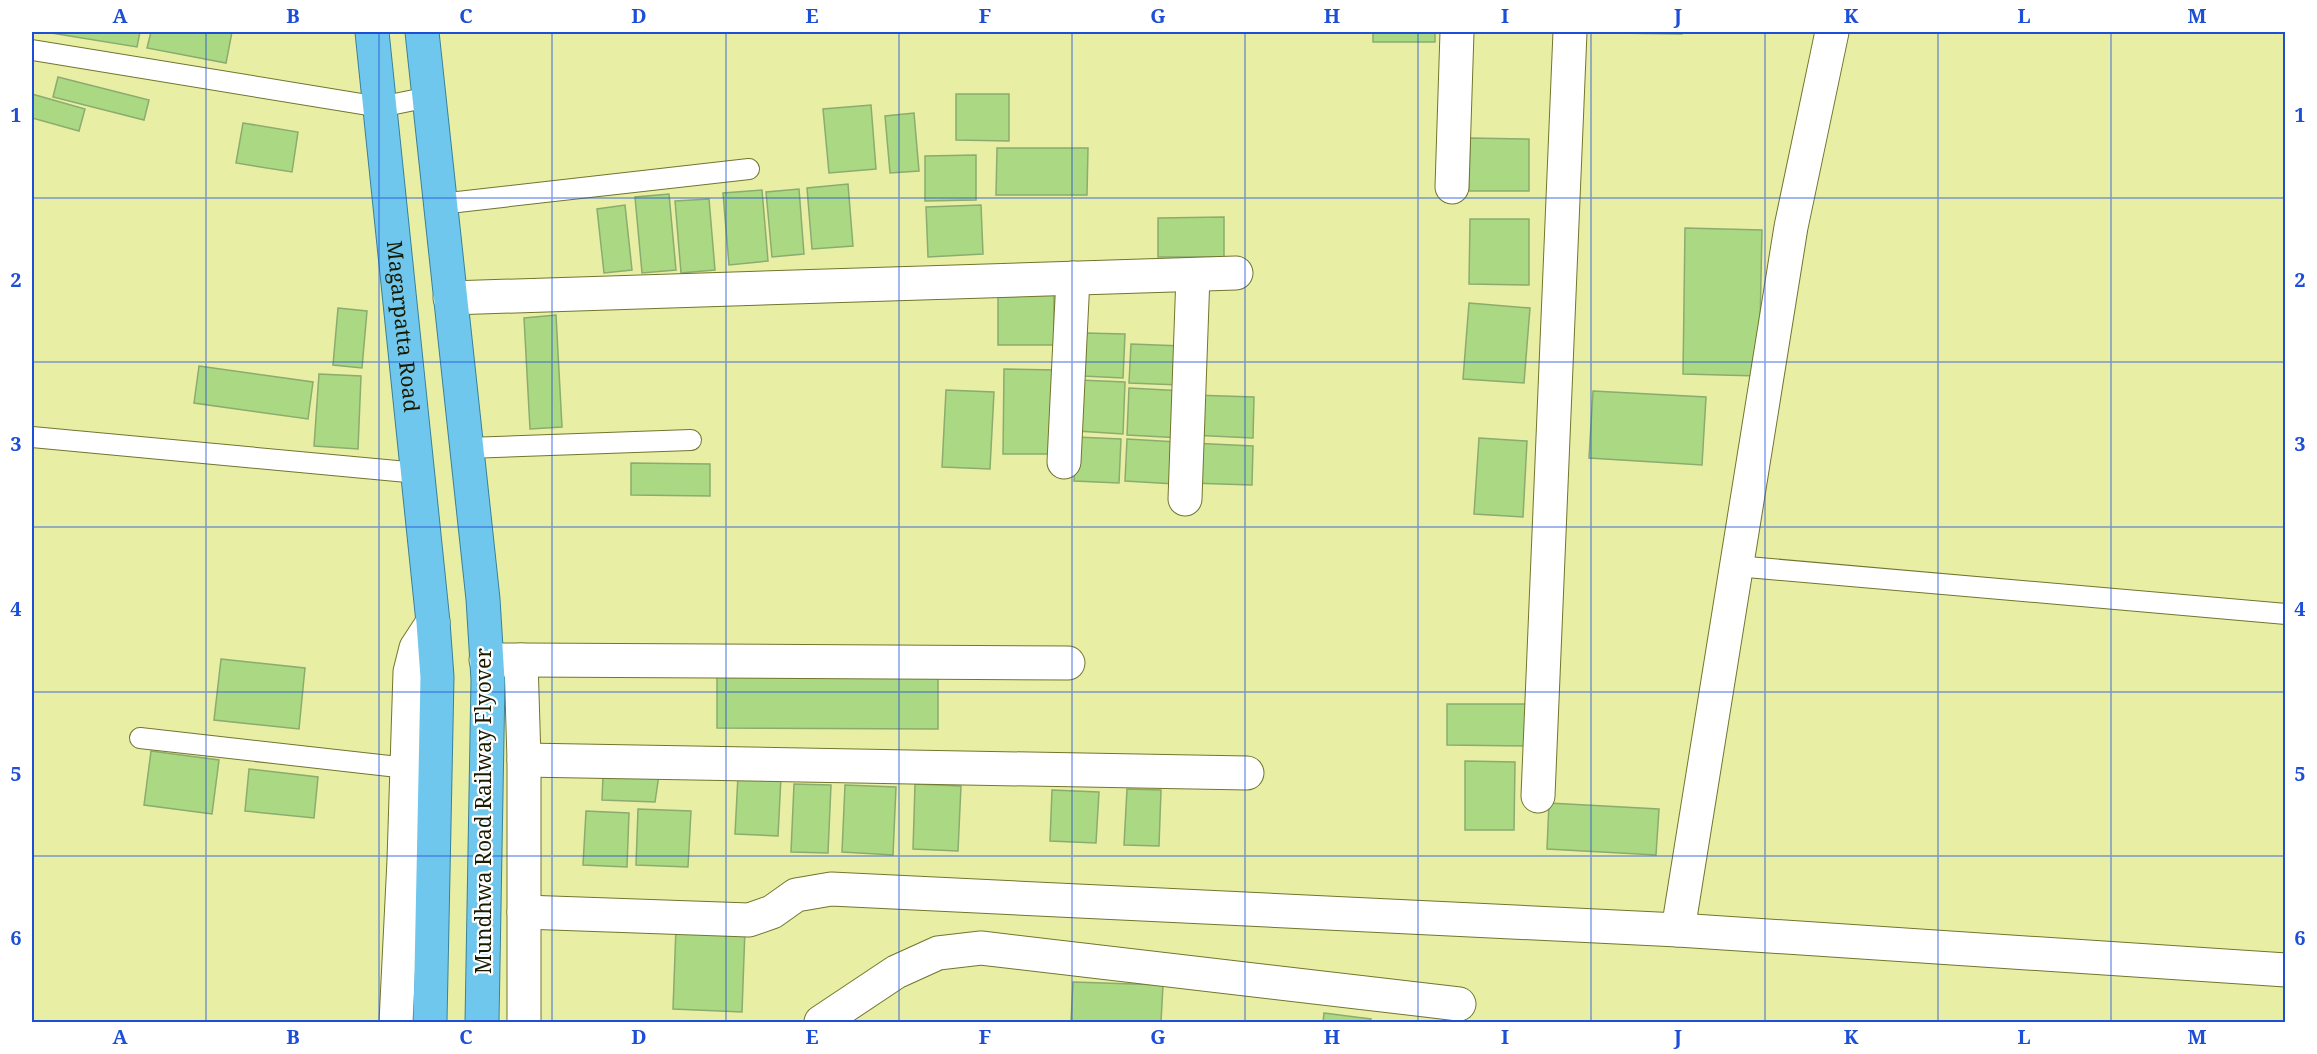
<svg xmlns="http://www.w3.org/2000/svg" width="2317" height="1054" font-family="'Noto Serif',serif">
<rect width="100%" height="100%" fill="#e9eea5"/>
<g fill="#abd883" stroke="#8bac6e" stroke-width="1.5">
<polygon points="45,32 140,32 137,47"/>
<polygon points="151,32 232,32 226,63 147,48"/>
<rect x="1373" y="32" width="62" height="10"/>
<polygon points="1611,32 1682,32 1682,34 1611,33"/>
<polygon points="58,77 149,100 144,120 53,97"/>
<polygon points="32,94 85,109 79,131 32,118"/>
<polygon points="956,94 1009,94 1009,141 956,140"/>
<polygon points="871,105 876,169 829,173 823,109"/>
<polygon points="914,113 919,171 890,173 885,116"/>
<polygon points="243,123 298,132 292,172 236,163"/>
<polygon points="1470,138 1529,139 1529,191 1469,191"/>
<polygon points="997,148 1088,148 1087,195 996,195"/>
<polygon points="976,155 976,200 925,201 925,156"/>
<polygon points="848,184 853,246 812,249 807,188"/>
<polygon points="799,189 804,254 772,257 766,192"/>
<polygon points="762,190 768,261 729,265 723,193"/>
<polygon points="669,194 676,270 642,273 635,197"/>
<polygon points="709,199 715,270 681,273 675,201"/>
<polygon points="625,205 632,270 604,273 597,209"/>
<polygon points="981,205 983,254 928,257 926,207"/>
<polygon points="1224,217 1224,257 1158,257 1158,218"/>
<polygon points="1470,219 1529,219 1529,285 1469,284"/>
<polygon points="1685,228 1762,230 1759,376 1683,374"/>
<rect x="998" y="285" width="56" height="60"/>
<polygon points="1469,303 1530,308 1524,383 1463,379"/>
<polygon points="338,308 367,311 362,368 333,365"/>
<polygon points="556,315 562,427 530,429 524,318"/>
<polygon points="1084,333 1125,334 1123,378 1083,376"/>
<polygon points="1131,344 1182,346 1180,385 1129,383"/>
<polygon points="199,366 313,382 308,419 194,403"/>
<polygon points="1004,369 1057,370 1056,454 1003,454"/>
<polygon points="319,374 361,376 358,449 314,446"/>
<polygon points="1079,380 1125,382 1123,434 1077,431"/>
<polygon points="1129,388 1184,391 1182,438 1127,435"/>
<polygon points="946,390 994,392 990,469 942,467"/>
<polygon points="1593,391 1706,397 1702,465 1589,458"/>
<polygon points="1193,395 1254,397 1253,438 1191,435"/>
<polygon points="1076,437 1121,439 1119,483 1074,481"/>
<polygon points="1479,438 1527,441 1523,517 1474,514"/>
<polygon points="1127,439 1177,442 1175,484 1125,481"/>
<polygon points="1191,443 1253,446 1252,485 1189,483"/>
<polygon points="631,463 710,464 710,496 631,495"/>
<polygon points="221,659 305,668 299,729 214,720"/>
<polygon points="717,673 938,674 938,729 717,728"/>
<polygon points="1447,704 1527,704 1526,746 1447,745"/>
<polygon points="151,751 219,760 212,814 144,805"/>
<polygon points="1465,761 1515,762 1514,830 1465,830"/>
<polygon points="249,769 318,777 314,818 245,811"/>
<polygon points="659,775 655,802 602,800 603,776"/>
<polygon points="738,775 781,777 778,836 735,834"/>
<polygon points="794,784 831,785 828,853 791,852"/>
<polygon points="915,784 961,786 958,851 913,849"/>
<polygon points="845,785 896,787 893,855 842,852"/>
<polygon points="1127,789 1161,790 1159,846 1124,845"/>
<polygon points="1052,790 1099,792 1096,843 1050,841"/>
<polygon points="1549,803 1659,809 1656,855 1547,849"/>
<polygon points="638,809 691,811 688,867 636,865"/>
<polygon points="586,811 629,813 627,867 583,865"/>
<polygon points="676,927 745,929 742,1012 673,1009"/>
<polygon points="1073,982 1163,985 1161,1022 1071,1022"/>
<polygon points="1324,1013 1371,1019 1370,1022 1323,1022"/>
</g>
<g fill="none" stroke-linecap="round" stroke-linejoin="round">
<defs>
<g id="service">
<polyline points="32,50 380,107 429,97"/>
<polyline points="440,204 749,169"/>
<polyline points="32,437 418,473"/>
<polyline points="467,448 691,440"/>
<polyline points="1736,566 2286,614"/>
<polyline points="140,738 407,768"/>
</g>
<g id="minor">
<polyline points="1452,187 1457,32"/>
<polyline points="450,298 1236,273"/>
<polyline points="1064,462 1073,278"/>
<polyline points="1185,499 1193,275"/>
<polyline points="521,660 1068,663"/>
<polyline points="524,760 1247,773"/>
<polyline points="1538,796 1570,32"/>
<polyline points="524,912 749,920 772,912 796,895 831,889 1678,930 2286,970"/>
<polyline points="1678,930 1791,227 1832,32"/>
<polyline points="821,1022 896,972 938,953 981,948 1459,1004"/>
</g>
<g id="tertiary">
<polyline points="486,660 521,660 524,760 524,1022"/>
<polyline points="396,1022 404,860 410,672 416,648 433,622"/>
</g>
<g id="trunk">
<path id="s1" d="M372,32l61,590 4,55 -7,345"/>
<polyline points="422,32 483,599 488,680 482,1022"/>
</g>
</defs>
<use href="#service" stroke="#72752e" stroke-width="22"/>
<use href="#minor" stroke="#72752e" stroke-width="35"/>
<use href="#tertiary" stroke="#72752e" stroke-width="35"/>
<use href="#trunk" stroke="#3a8198" stroke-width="35"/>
<use href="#service" stroke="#fff" stroke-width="20"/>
<use href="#minor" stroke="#fff" stroke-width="33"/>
<use href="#tertiary" stroke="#fff" stroke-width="33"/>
<use href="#trunk" stroke="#70c7ee" stroke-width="33"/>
</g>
<path fill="none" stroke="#1d4ed8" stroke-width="1.5" stroke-opacity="0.55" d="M206,32v990M379,32v990M552,32v990M726,32v990M899,32v990M1072,32v990M1245,32v990M1418,32v990M1591,32v990M1765,32v990M1938,32v990M2111,32v990M32,198h2254M32,362h2254M32,527h2254M32,692h2254M32,856h2254"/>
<g text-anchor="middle" stroke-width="4.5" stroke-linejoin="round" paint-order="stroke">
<g font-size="21" fill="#191a00" stroke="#fff">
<text dy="7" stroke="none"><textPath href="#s1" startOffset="296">Magarpatta Road</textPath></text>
<text transform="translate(484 811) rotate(-90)" y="7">Mundhwa Road Railway Flyover</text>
</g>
</g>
<rect width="2317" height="1054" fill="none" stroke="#ffffff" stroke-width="66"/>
<rect x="33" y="33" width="2251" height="988" fill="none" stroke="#1d4ed8" stroke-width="2"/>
<g font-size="20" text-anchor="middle" font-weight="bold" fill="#1d4ed8">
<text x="120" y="23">A</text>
<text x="293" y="23">B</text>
<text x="466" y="23">C</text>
<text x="639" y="23">D</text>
<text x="812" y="23">E</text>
<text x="985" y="23">F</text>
<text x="1158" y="23">G</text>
<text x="1332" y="23">H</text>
<text x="1505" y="23">I</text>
<text x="1678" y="23">J</text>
<text x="1851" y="23">K</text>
<text x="2024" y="23">L</text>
<text x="2197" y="23">M</text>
<text x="16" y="122">1</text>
<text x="2300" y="122">1</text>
<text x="16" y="287">2</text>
<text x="2300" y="287">2</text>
<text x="16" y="451">3</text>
<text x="2300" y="451">3</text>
<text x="16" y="616">4</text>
<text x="2300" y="616">4</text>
<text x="16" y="781">5</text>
<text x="2300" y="781">5</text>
<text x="16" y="945">6</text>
<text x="2300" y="945">6</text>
<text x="120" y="1044">A</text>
<text x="293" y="1044">B</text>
<text x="466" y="1044">C</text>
<text x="639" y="1044">D</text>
<text x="812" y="1044">E</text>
<text x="985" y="1044">F</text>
<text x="1158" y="1044">G</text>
<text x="1332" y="1044">H</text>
<text x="1505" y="1044">I</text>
<text x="1678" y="1044">J</text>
<text x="1851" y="1044">K</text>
<text x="2024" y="1044">L</text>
<text x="2197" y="1044">M</text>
</g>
</svg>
